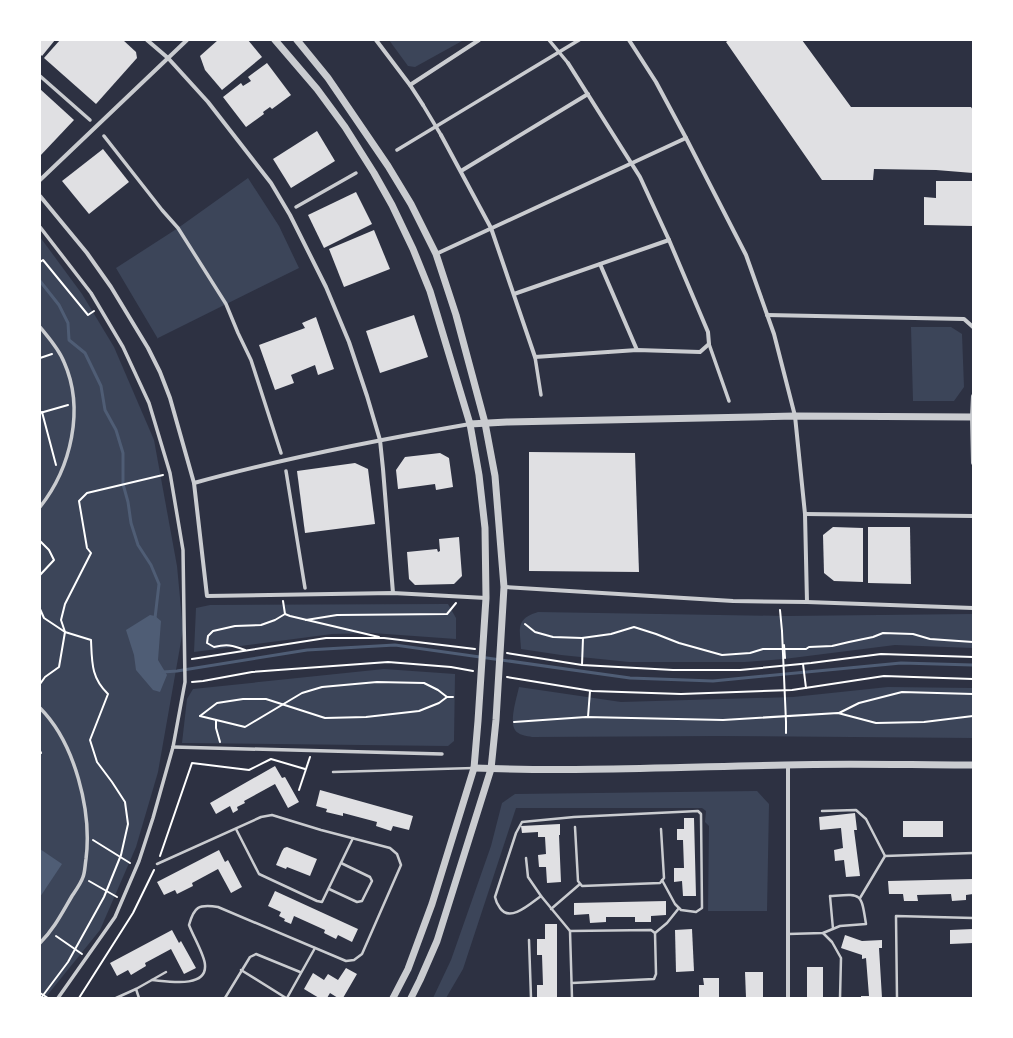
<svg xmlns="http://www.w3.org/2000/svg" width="1013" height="1038" font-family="Bitter,serif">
<rect width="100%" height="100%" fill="#2d3142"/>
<g fill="#3c4559">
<polygon points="389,40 462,40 462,41 415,67 408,66"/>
<polygon points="248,178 279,226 299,268 158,338 158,339 116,268 178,228"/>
<polygon points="40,237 82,294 114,347 154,440 177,566 183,630 158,772 136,847 100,930 45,998 40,998"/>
<polygon points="911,327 951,327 962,334 964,387 954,401 913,401"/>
<polygon points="448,604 456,618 456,639 372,633 332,634 194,652 196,608 210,605"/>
<path d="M538,612l248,4 187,-2v34l-78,-3 -111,14 -39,3h-116l-68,-7 -40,-6c-1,-20 -6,-30 17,-37z"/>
<polygon points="384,669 455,674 454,741 448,746 182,743 187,699 193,689"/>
<path d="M519,687l102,15 172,-5 95,-10 85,1v50l-256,-2 -185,1c-5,-1 -14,-2 -17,-7 -6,-9 2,-33 4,-43z"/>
<polygon points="757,791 769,804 767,911 708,911 709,826 705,822 706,811 702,808 516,808 463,969 446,998 433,998 451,960 491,846 502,803 515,794"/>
</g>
<g fill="#4f5d75">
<polygon points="150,615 155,616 161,621 158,660 167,675 160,692 153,690 136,670 134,655 126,630"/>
<polygon points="40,849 62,864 40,897"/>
</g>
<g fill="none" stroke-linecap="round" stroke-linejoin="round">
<g stroke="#4f5d75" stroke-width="3">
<polyline points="40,281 59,305 68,323 69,340 85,353 101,386 105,410 116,430 123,453 123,484 128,502 131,523 138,545 151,565 159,584 155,618"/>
<polyline points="163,672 177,671 307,650 395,645 630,678 713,681 901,663 973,665"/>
</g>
</g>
<g fill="#e0e0e3">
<polygon points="40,40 55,40 42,56 40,54"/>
<polygon points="60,40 123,40 136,52 137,58 96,104 44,58"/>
<polygon points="218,40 248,40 262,57 222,90 205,70 200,56"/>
<polygon points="729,40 802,40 851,107 971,107 973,110 973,173 936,170 874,169 873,180 822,180 726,42"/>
<polygon points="267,63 291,95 272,109 270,107 263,112 264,114 246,127 223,97 241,83 243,86 251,81 248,77"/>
<polygon points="40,89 74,120 40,156"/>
<polygon points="317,131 335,161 291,188 273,159"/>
<polygon points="103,149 129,182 89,214 62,181"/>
<polygon points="936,181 973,181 973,226 924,225 924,197 936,198"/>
<polygon points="356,192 372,224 324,248 308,215"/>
<polygon points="374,230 390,269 344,287 329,249"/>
<polygon points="414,315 428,357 380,373 366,331"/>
<polygon points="316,317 334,369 318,375 315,365 291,375 294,383 275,390 259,345 305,328 302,323"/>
<polygon points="529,452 635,453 639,572 529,571"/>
<polygon points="440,453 449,458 453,487 436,490 435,484 398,489 396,470 405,457"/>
<polygon points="355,463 368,469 375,524 305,533 297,471"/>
<polygon points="833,527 863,528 863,582 834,581 824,573 823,535"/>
<polygon points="868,527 910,527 911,584 868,583"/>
<polygon points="459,537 462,576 454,584 415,585 409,579 407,552 437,549 438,552 440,551 439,539"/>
<polygon points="275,766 282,778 285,777 299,802 288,808 275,784 244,801 245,803 237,807 238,810 233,813 230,806 216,814 210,803"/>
<polygon points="320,790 413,816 409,830 393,826 391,831 376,826 377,822 343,813 343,816 326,812 327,809 316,806"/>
<polygon points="855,813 857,830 854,830 860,876 846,877 844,860 835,861 834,850 843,848 841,828 820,830 819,817"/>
<polygon points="684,818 694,818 696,896 683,896 682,881 674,882 674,868 684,868 683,840 677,840 677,829 684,829"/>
<rect x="903" y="821" width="40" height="16"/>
<polygon points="560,824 560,835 559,835 561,882 547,883 546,867 539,867 538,855 546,854 545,837 538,837 538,832 522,833 521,826"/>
<polygon points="287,847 317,859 310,876 287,867 286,869 276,865 282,851 284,848"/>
<polygon points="219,850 225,862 228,860 242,887 231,893 218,869 192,883 193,886 177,894 175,890 164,895 157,882"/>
<polygon points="973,879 973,894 966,895 966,900 952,901 951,894 917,895 918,901 904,901 903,894 889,894 888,881"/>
<polygon points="275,891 358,929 352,942 338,935 336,939 324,933 325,930 294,916 291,924 284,921 285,919 279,916 281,912 268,906"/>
<polygon points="666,901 666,915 651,916 651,922 635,922 635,917 606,917 606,922 590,923 589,914 574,915 574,903"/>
<polygon points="545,924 557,924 557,998 537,998 537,985 543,985 542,955 537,955 537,939 545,939"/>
<polygon points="692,929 694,971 676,972 675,930"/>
<polygon points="973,929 973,943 950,944 950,930"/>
<polygon points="172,930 179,943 181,941 196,968 184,974 171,949 145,963 146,966 131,975 128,970 117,976 110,963"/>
<polygon points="845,935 862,941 882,940 882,948 879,948 882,998 861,998 861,996 869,996 866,958 862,959 862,955 841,948"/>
<rect x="807" y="967" width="16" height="31"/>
<polygon points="346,968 357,974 343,998 338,998 330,993 327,998 319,998 304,989 313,973 324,980 328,974 338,980"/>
<polygon points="745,972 763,972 763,998 746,998"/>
<polygon points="703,978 719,978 719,998 699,998 699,985 704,985"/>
</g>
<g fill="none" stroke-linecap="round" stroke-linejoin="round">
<g stroke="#fff" stroke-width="2">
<polyline points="40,262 43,260 88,315 94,311"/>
<polyline points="40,358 52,354"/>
<polyline points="42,412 56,465"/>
<polyline points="40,413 68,405"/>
<polyline points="40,541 49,550 54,560 40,575"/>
<polyline points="283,601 285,614 290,616 379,637"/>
<path d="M40,609l4,9 21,14 26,8c1,22 0,38 17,54l-18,46 7,22 15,20 13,20 3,22 -7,31 -17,42 -36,65 -27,36"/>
<polyline points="780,610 782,631"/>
<polyline points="306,620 337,615 447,614 456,603"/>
<polyline points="525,624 535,632 553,637 582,638 611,634 634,627 656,634 679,643 722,655 750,653 763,649 806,649 809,647 832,646 849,642 873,637 883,633 913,634 930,639 973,642"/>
<polyline points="782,631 786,722"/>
<polyline points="784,645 785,658"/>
<path d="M245,650c-13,-5 -18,-6 -31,-3l-7,-4 1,-7 5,-5 22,-5 26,-1 14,-5 10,-6"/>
<polyline points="507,653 582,665 673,670 740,670 811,663 881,654 973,657"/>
<polyline points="192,659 326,638 384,638 475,649"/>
<polyline points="803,664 806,688"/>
<polyline points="582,665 583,638"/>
<polyline points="507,677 592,691 681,694 792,690 884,676 973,679"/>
<polyline points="192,682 203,681 252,672 388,662 451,667 473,671"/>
<polyline points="40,684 45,677 59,667 65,632 61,620 65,604 91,553 87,548 79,501 87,493 163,475"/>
<polyline points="839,713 859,703 902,692 973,694"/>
<polyline points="200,716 245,727 302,693 322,687 377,682 424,683 438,690 447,697 453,697"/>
<polyline points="200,716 217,703 243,699 266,699 325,718 366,717 419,711 439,703 447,697"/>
<polyline points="588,717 590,691"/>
<polyline points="216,720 216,728 220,742"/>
<polyline points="514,722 586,717 723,720 838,713 876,723 924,722 973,716"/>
<polyline points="786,722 786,733"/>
<polyline points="40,751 41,753"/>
<polyline points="299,790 310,757"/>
<polyline points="93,840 130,863"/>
<polyline points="160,856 192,763 249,770 271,759 305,769"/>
<polyline points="89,881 117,897"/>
<polyline points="56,936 82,954"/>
<polyline points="40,993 48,998"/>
<polyline points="79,998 133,913 154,870"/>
</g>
<g stroke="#caccd0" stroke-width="2.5">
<polyline points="333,772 474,768"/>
<polyline points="822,811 856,810 866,819 885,856"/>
<polyline points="575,827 578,881 582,886 660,883 664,878 661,829"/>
<polyline points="236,829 259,874 317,901 322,902 353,838"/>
<polyline points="526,858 528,877 541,896 570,931 572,998"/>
<polyline points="329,889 357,902 362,901 372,881 370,877 341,863"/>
<path d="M541,896c-10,7 -31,27 -41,12 -3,-4 -4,-6 -5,-11l21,-64 6,-11 52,-5 124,-6 3,3 1,94 -6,4 -15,-2 -6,-6 -13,-24"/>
<polyline points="860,898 885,856 973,853"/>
<polyline points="551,909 580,884"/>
<polyline points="570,931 651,930 655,933 656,974 654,979 572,983"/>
<polyline points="655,933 667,923 679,908"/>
<polyline points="823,933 832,942 841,958 840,998"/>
<path d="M788,934l35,-1 17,-7 26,-2c-5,-32 -4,-30 -36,-28l3,33"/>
<polyline points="529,940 531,998"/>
<polyline points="241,970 286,998"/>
<path d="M152,980c14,1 55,9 53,-15 0,-9 -12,-29 -16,-40 5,-18 9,-21 29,-18l128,54 8,-1 8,-6 39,-89 -4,-11 -7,-6 -69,-18 -49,-15 -11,2 -104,47"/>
<polyline points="136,989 139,998"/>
<polyline points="116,998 136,989 166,972"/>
<polyline points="225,998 250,957 256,954 300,972"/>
<polyline points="287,998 315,948"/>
<polyline points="897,998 896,916 973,918"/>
</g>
<g stroke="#caccd0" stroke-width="3.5">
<polyline points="549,40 568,63"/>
<polyline points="40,76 90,120"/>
<polyline points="423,105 441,135"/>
<polyline points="104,136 162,210 178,228 226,304 238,333 251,360 281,453"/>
<polyline points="397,150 579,40"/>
<polyline points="296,207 356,173"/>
<polyline points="40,227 91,293 123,347 149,403 170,473 183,550 185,682 173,747 153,818 139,861 115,917 58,998"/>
<path d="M40,327c9,11 19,22 24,35 21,47 7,106 -24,145"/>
<polyline points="709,344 729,401"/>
<polyline points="535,357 541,395"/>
<polyline points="286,471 305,588"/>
<path d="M40,708c35,35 52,103 46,151 -1,6 -1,13 -3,18 -2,6 -7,13 -11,19 -10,17 -18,33 -32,47"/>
<polyline points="173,747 442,754"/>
</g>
<g stroke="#caccd0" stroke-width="4">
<polyline points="147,40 168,58 208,102 271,183 290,215 326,287 349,342 367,396 380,440 383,469 393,593"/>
<polyline points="376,40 410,85 423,105"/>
<polyline points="629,40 656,82 686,138 746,255 774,334 795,416 805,514 807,602"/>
<polyline points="410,85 479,40"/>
<polyline points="441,135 491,228 535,357 637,350 700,352 709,344 708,332 669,240 640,177 568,63"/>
<polyline points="461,171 588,94"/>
<polyline points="40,180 187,40"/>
<polyline points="40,196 87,253 111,287 148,348 160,372 170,398 194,483 207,596 393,593 486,598"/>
<polyline points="436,254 686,138"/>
<polyline points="600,264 637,350"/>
<polyline points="514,294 669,240"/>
<polyline points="767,315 964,319 973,327"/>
<polyline points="973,396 972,417 973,463"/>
<path d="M194,483c90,-25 183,-43 276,-59"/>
<polyline points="805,514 973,516"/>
<polyline points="504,587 733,601 807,602 973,608"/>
<polyline points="788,765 788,998"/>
</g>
<g stroke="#caccd0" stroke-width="7">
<polyline points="275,40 317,89 345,127 374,173 392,205 413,249 430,291 470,424 479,475 485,528 486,598 478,721 474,768 432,904 408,969 393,998"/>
<polyline points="297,40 328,78 388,166 411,204 436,254 456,315 485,423 495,476 504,587 496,720 491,769 437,941 420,980 411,998"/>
<polyline points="470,424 507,422 795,416 973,417"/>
<path d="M474,768c104,4 208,-1 311,-3 63,-2 126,0 188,0"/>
</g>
</g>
<rect width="1013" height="1038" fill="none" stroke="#ffffff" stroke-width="82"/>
</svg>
